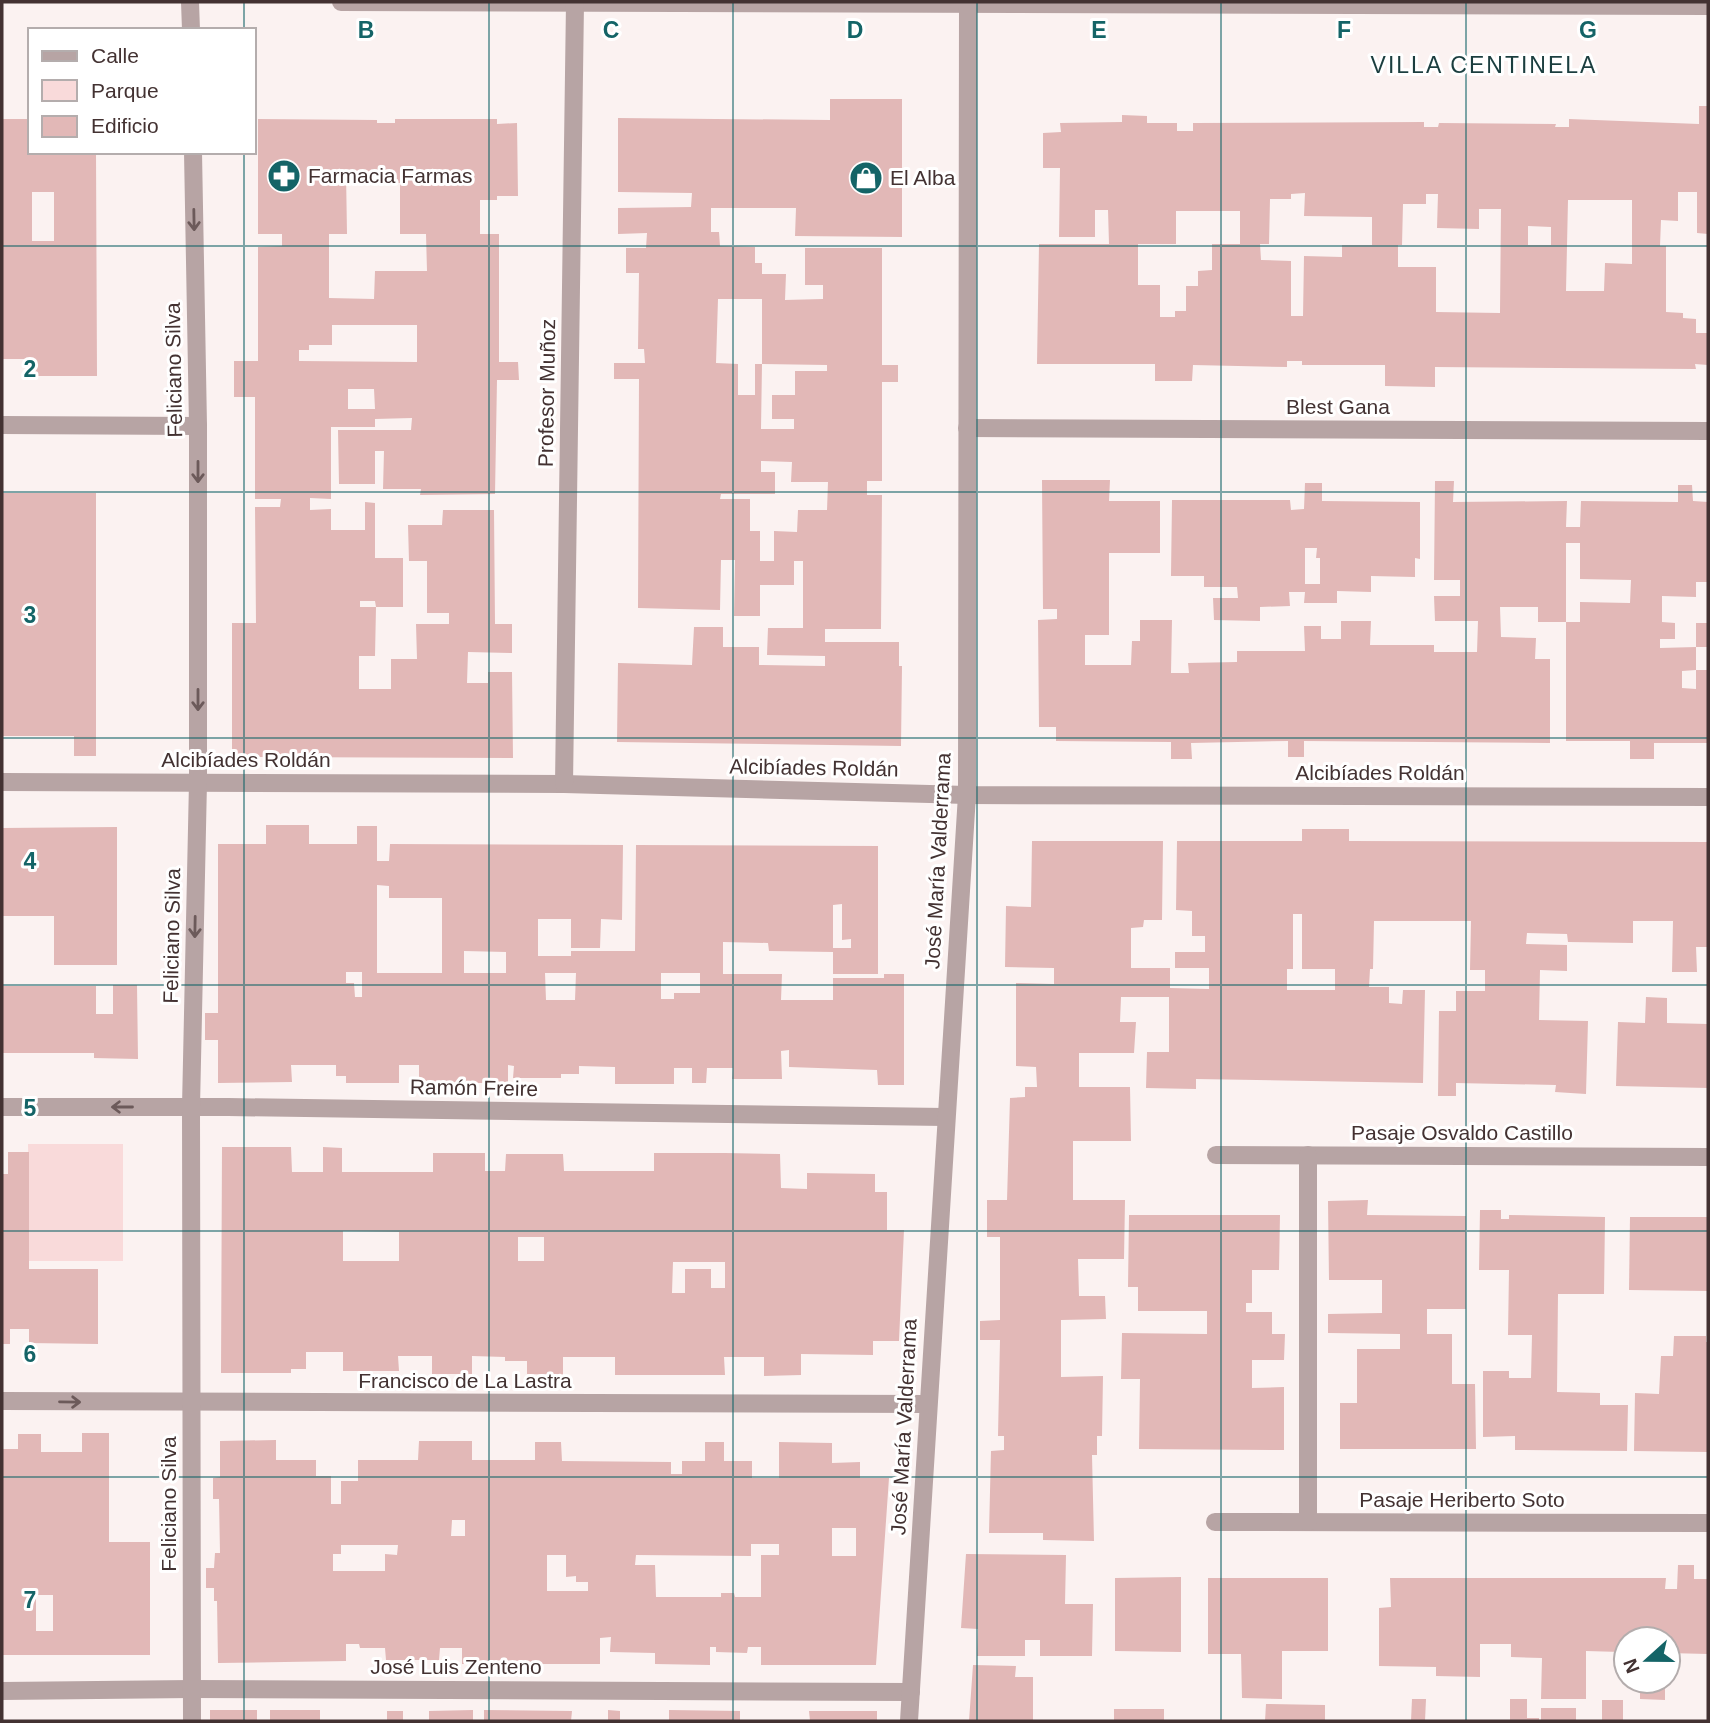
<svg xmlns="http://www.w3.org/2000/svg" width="1710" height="1723" font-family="Arial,sans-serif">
<rect width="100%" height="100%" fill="#fbf2f1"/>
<polygon fill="#f9dada" points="28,1144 123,1144 123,1261 29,1261"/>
<g fill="#e2b8b7" fill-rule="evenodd">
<path d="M830,99h72v138l-107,-1 1,-28h-85v24h8l1,14 35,1v16h7v11h24l-1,26 38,-1v-14h-18v-37h77v117h16v17h-16v99h-15v14h15l-1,134h-56v13h74v24h3l-1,80 -284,-4 1,-79 74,2 2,-38h29v20h36v18l66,1v-10l-58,-1 1,-27h35v-67h-9v24h-34v31h-26l1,-56h-14l-1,50 -82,-2 1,-229h-25v-16h31l-1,-14h-6l1,-76h-13v-25h20l1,-15 -29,1v-26l73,-1 1,-14 -74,-1v-74l212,2zM718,299h44v65l65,1v6h-32v24h-23v24h22v10h-33l1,-65h-7v31h-17v-31l-22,-1zM761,461l31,1 -1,20h37l-1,28h-29l-1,22 -23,-1v30h-14v-30h-10v-32h-30l1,-5h54v-22h-14z"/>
<path d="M1699,106h9v128l-11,-1v-41h-19v29l-17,-1 -1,26h6v66l17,1v5l13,1v14h12v32l-13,-1 1,5 -261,-2v20l-50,-1v-21h-83v-4h-15v6l-94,-2 -1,16h-37v-17h-118l2,-120h70l-1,-34h-13v27h-36l1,-69h-17v-35l18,-1 -1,-9 62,-1v-7l25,1v7h30v8h16v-8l231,-1v5h14l1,-4 117,1 -1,3h14v-8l130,5zM1305,193l-1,23 68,1v28h-30v12l-38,-1 -1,60h-12v-55l-30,-1 -1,-16h9l1,-45h21v-5zM1426,194h12l-1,34 42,1v-20h22l-1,104 -64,-1v-45h-38v-22h4l1,-41h23zM1568,200h64v64l-27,-1 -1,28h-38zM1176,211h64v33h-28v26l-14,1v15h-12v25h-11v6h-15v-32h-22v-41h38zM1528,226l23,1v18h-23z"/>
<path d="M2,119h28v33h66l1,224h-65v-17h-30zM32,192h22v49h-22z"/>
<path d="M258,119l119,1v3h18v-4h102v5l20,-1 1,73h-21v4h-17v34h19v128h19l1,18h-22l-2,114 -75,1 1,-6h-38l1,-38h-9v33h-36l-1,-54h73l1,-12 -37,1v8h-44v72l-21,-1v12l21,-1v21h34v-28l10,1v55h28v49h-27l-1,-6h-15v6h16l-1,49h-16v33h32v-30h26l-1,-35h33v-11h-22v-52h-18l-1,-36h34l1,-15h51l1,114h17v29l-44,-1 -1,31h21v-11h24l1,86 -281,-1v-134h24l-1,-116h25l1,-8h-26v-102h-21v-36h24v-114l24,-1v-12h-24zM346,172h32l-1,10 23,1v51h26l1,37h-52l-1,28 -45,-1v-64h18zM332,325h85v37l-118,-1v-11h10v-5h23zM348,389h26l1,20h-27z"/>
<polygon points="1042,480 1110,480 1109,501 1160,501 1160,553 1109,553 1109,635 1085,635 1085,665 1131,665 1132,641 1140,641 1140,620 1172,620 1171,673 1189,673 1188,663 1237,662 1237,651 1305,651 1304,626 1321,626 1321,639 1341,639 1341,621 1371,621 1370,645 1434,645 1434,652 1477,652 1478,621 1435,621 1434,596 1460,596 1460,580 1434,580 1435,481 1454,481 1453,502 1567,501 1566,527 1580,527 1581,501 1678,502 1678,485 1692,485 1693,501 1708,502 1708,582 1696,582 1696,597 1662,596 1662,622 1675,623 1675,639 1660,639 1660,648 1696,647 1696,670 1682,671 1682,688 1696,689 1696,670 1708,670 1708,743 1654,743 1654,759 1630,759 1630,741 1566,741 1566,622 1580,622 1580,602 1630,603 1631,580 1580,579 1580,543 1566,543 1566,622 1538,622 1538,607 1500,607 1501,637 1536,638 1535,659 1550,659 1550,743 1304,741 1304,757 1288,757 1288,741 1191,743 1192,759 1171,759 1171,742 1056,741 1056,727 1039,727 1038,620 1057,619 1057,609 1043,609"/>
<path d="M1305,483h17v18l98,1v57l-5,-1v19l-44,-1v16l-34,-1v12h-33l1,-11h-16l1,14 -30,1v14l-46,-1 -1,-22h25l-1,-11h-33v-11h-33l1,-76h118l1,10 13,-1zM1305,548h12l-1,10h4v26h-15z"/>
<polygon points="2,493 96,493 96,756 74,756 74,736 2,736"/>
<rect x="1696" y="623" width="12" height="24"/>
<path d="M266,825h43v19h48v-18h20v35h12l1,-17 233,1 -1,75 -21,-1 -1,29h-29v-29h-33v37h33v-5h64l1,-106 242,1v128h-45v-22l-64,-1 -1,-8 -45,-1v32h59l-1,26h52v-22h51v-4h20v111h-26l-1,-15 -88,-3v-17l-8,1 1,28h-50l1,-11h-26l-1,15h-14v-15h-18v16h-59v-17l-36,-1v8h-18v4h-48l1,-12 -6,-1v18h-89v-18h-20v18h-53v-7h-10v-11h-45l1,17 -74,1v-43h-13v-27h13v-169h48zM377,885l12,1v12h53v75h-65zM842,904v36l9,-1v9h-18v-43zM464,951l42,1v21h-42zM346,972h16v25h-7l-1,-14h-8zM545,973h31l-1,27h-29zM661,973h39v20h-26v6h-13z"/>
<polygon points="117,827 117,965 54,965 54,916 2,916 2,828"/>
<path d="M1302,829h47v12l359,1v105h-12l1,25h-25l1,-51h-40v22l-65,-1 -1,-8 -40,-1 -1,11 41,1v26l-27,-1 -1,50 49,1 -2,73 -31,-2 1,-7 -100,-2v13h-18l1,-85h17v-20h29v-21h-15l1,-49h-97l-1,48h-3l-1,18h20v16l13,1 1,-14h22l-2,93 -227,-4v10l-50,-1 1,-36h22v-55h-48l-1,25h16l-2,31h-55v34h51l1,54h-58v59h52l-1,59h-46l1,37h26l1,23 -45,1v57l42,-1 -1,60h-5v19h-5l2,86 -51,-1v-7h-54l2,-82 13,-1v-14h-6l2,-96h-20v-19l20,-1v-83h-13v-37h20l3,-102 15,-1v-10h12l-1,-20 -20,-1v-83l38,1v-16l-49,-1 1,-61 25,1 1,-66h131l-1,79h-18l-1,7 -12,1v40h39v20l39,1v-21h-34v-16h30v-16h-13v-25l-16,-1 1,-69h125zM1293,914h9v55h33v21h-48v-21h6z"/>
<polygon points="113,985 137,985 138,1059 94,1058 94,1053 2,1053 2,986 96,986 96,1014 113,1014"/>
<polygon points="1646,997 1667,998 1667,1023 1708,1024 1708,1088 1616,1086 1618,1022 1645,1023"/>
<path d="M222,1147h69l1,25h31v-25l19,1v24h91v-19h52v18h20l1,-17h57l1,17h90v-18h71l55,1 1,34 26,1v-16l68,1v18h12v38h17l-5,111h-26v14l-72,-1v21l-37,1v-19h-40l1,18h-110v-18h-52v18l-36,-1v-13h-22v-4l-33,-1v18h-40v-18h-34l1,15h-56v-19h-37v17h-15v4h-70zM343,1231l56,1v29h-56zM518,1237h26v24h-26zM673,1262h52v26h-14v-19h-26v24h-13z"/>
<polygon points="8,1152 29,1152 29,1269 98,1269 98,1344 29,1343 29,1329 10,1329 10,1344 2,1344 2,1174 8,1174"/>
<polygon points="1368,1200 1367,1215 1466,1216 1466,1309 1427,1309 1427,1334 1452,1334 1452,1384 1475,1384 1476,1449 1340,1449 1340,1403 1357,1403 1357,1349 1400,1349 1400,1334 1328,1333 1328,1314 1382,1313 1382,1280 1329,1280 1328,1201"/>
<polygon points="1480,1210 1501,1210 1501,1219 1509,1219 1509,1215 1605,1217 1604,1294 1558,1294 1557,1392 1600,1393 1600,1405 1628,1405 1627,1451 1515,1450 1515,1436 1483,1437 1483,1371 1509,1371 1509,1378 1531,1378 1532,1335 1508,1335 1509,1270 1479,1270"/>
<polygon points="1129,1215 1280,1215 1279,1270 1252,1270 1252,1303 1246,1303 1246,1312 1272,1312 1272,1334 1285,1334 1284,1360 1252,1360 1252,1388 1284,1387 1284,1450 1139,1449 1140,1379 1121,1379 1122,1333 1207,1334 1207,1311 1138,1311 1138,1287 1128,1287"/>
<polygon points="1630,1217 1708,1217 1708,1291 1629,1290"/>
<polygon points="1674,1336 1706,1336 1706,1342 1708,1342 1708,1452 1634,1451 1635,1393 1659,1394 1661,1356 1673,1356"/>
<path d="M82,1433h27v109h41v113h-148v-206h16v-15h23v18h41zM36,1595h17v36h-17z"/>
<path d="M276,1440v20h40v16h15v28h10v-23h17v-21h60l1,-19h53v19h63v-18h26l1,19 109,1v12h11v-13h23v-19h19v19h28v17h27v-36l53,1v20l28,-1v16h29l-13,187h-115v-18h-13l-1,6 -31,-1v-5h-6v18l-55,-1v-11l-45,-1 1,-15 -11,1v26h-138v-16h-22l-1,12h-53l-1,-12h-25l-1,-4h-13v17l-128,2 -1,-62h-3v-13h-8v-20h8l1,-15h5l-1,-54h-6v-21l7,-1v-36zM452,1520h13v16h-14zM832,1528h24v28h-24zM751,1544h28v11h-18v42h-26l-1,-4h-13v4h-65l-1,-32h-20l1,-10 115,1zM341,1545h57l-1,10 -12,-1v17h-52v-17h8zM547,1555h19v22l10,-1v6h12v9h-41z"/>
<polygon points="966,1554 1066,1555 1065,1604 1093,1604 1092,1656 1040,1656 1040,1640 1025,1640 1025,1656 977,1656 978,1629 961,1628"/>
<polygon points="1678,1565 1694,1565 1694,1579 1708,1579 1708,1654 1668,1653 1668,1639 1626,1639 1626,1675 1621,1675 1621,1652 1586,1651 1586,1699 1541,1699 1542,1658 1511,1657 1511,1644 1480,1644 1480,1677 1436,1676 1436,1667 1379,1666 1379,1608 1391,1607 1390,1578 1666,1578 1665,1589 1677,1589"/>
<polygon points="1181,1577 1181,1652 1115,1651 1115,1578"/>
<polygon points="1208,1578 1328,1578 1328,1651 1282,1651 1282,1699 1242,1698 1241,1654 1208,1654"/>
<polygon points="973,1665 1016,1666 1015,1677 1033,1677 1033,1721 969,1721"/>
<polygon points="1640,1681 1665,1681 1665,1700 1640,1699"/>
<polygon points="1412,1699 1426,1699 1425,1721 1411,1721"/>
<polygon points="1510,1699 1527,1699 1527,1718 1539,1718 1539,1721 1510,1721"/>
<rect x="1602" y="1700" width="21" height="21"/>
<polygon points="1266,1704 1325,1705 1325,1721 1265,1721"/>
<rect x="1541" y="1708" width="35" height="13"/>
<rect x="1114" y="1709" width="50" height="12"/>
<rect x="210" y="1710" width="47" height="11"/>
<rect x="270" y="1710" width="50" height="11"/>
<polygon points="473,1710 473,1721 429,1721 429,1711"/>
<polygon points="484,1710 572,1711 571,1721 484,1721"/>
<polygon points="608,1710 620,1711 620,1721 608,1721"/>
<polygon points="669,1710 740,1711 740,1721 669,1721"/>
<rect x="387" y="1711" width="16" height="10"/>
<polygon points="809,1711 877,1711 877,1721 810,1721"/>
</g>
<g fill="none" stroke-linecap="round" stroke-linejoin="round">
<g stroke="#b7a4a4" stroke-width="18">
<polyline points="190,2 191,30"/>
<polyline points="341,2 1708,6"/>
<polyline points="2,425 198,426"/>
<polyline points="967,428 1708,431"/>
<polyline points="2,782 564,784 967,795 1708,797"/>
<polyline points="564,784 575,3"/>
<polyline points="2,1107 228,1107 945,1117"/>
<polyline points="1216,1155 1708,1157"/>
<polyline points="2,1401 928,1404"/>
<polyline points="1215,1522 1708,1523"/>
<polyline points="1308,1522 1308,1155"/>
<polyline points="2,1691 192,1689 911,1692"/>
<polyline points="192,1721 191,1107 198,782 198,426 193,152"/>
<polyline points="909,1721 967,795 968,2"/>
</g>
</g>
<defs><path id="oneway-shaft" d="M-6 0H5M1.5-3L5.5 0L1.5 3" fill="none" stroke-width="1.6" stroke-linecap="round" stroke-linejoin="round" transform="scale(1.75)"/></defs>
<g stroke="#6c5a5a">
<use href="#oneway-shaft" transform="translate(194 220) rotate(89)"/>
<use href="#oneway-shaft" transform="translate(198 472) rotate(90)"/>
<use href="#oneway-shaft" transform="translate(198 700) rotate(90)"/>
<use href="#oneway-shaft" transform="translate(195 927) rotate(91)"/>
<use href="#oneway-shaft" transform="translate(122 1107) rotate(-180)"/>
<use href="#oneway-shaft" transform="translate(70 1402) rotate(1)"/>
</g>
<path fill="none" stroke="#146467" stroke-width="2" stroke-opacity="0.55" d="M244,2v28M489,2v1719M733,2v1719M977,2v1719M1221,2v1719M1466,2v1719M244,152v1569M2,246h1706M2,492h1706M2,738h1706M2,985h1706M2,1231h1706M2,1477h1706"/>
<defs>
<symbol id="pharmacy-disc" viewBox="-11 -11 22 22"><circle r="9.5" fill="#146467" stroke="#fff"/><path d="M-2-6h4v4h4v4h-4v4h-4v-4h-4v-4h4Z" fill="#fff"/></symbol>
<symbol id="shop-disc" viewBox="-11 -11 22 22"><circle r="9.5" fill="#146467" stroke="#fff"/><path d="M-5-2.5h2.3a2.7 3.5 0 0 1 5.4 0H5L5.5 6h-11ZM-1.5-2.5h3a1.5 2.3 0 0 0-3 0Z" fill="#fff"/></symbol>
</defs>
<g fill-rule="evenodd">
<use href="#pharmacy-disc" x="265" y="157" width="38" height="38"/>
<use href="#shop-disc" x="847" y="159" width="38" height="38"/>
</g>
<g text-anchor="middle" stroke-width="6" stroke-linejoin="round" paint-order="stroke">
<g font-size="21" fill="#433232" stroke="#fff" text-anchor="start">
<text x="308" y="183">Farmacia Farmas</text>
<text x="890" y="185">El Alba</text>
</g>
<g font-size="21" fill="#433232" stroke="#fff">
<text transform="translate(174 370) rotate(-91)" y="7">Feliciano Silva</text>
<text transform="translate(547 393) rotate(-89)" y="7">Profesor Muñoz</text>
<text x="1338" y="414">Blest Gana</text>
<text x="246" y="767">Alcibíades Roldán</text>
<text transform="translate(814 768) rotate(1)" y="7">Alcibíades Roldán</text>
<text x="1380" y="780">Alcibíades Roldán</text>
<text transform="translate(938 861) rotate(-87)" y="7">José María Valderrama</text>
<text transform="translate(172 936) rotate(-89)" y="7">Feliciano Silva</text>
<text transform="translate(474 1088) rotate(1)" y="7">Ramón Freire</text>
<text x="1462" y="1140">Pasaje Osvaldo Castillo</text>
<text x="465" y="1388">Francisco de La Lastra</text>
<text transform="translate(904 1427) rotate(-87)" y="7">José María Valderrama</text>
<text x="1462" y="1507">Pasaje Heriberto Soto</text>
<text transform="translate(169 1504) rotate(-90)" y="7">Feliciano Silva</text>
<text x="456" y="1674">José Luis Zenteno</text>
</g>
<g font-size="23" letter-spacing="2" fill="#1b3e3f" stroke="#fff">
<text x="1484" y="73">VILLA CENTINELA</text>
</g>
</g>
<g font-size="23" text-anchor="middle" font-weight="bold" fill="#146467" stroke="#fff" stroke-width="6" stroke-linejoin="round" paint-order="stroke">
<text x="366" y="38">B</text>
<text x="611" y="38">C</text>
<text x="855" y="38">D</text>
<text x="1099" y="38">E</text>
<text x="1344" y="38">F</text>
<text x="1588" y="38">G</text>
<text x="30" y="377">2</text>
<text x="30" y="623">3</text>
<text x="30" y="869">4</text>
<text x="30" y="1116">5</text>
<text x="30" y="1362">6</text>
<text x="30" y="1608">7</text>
</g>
<rect width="1710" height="1723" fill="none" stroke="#433232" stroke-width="7"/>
<rect x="28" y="28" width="228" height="126" fill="#ffffff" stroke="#b4adad" stroke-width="2"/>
<rect x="42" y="51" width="35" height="10" fill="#b7a4a4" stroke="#b4adad" stroke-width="2"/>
<text x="91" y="63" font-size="21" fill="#433232">Calle</text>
<rect x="42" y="80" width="35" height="21" fill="#f9dada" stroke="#b4adad" stroke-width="2"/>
<text x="91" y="98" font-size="21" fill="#433232">Parque</text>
<rect x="42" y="116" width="35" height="21" fill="#e2b8b7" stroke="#b4adad" stroke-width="2"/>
<text x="91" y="133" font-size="21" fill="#433232">Edificio</text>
<g transform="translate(1647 1660) rotate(249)"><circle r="33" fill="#ffffff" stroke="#b4adad" stroke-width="2"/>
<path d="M0-5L12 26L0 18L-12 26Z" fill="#146467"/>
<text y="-10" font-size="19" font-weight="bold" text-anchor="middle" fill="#433232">N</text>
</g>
</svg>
